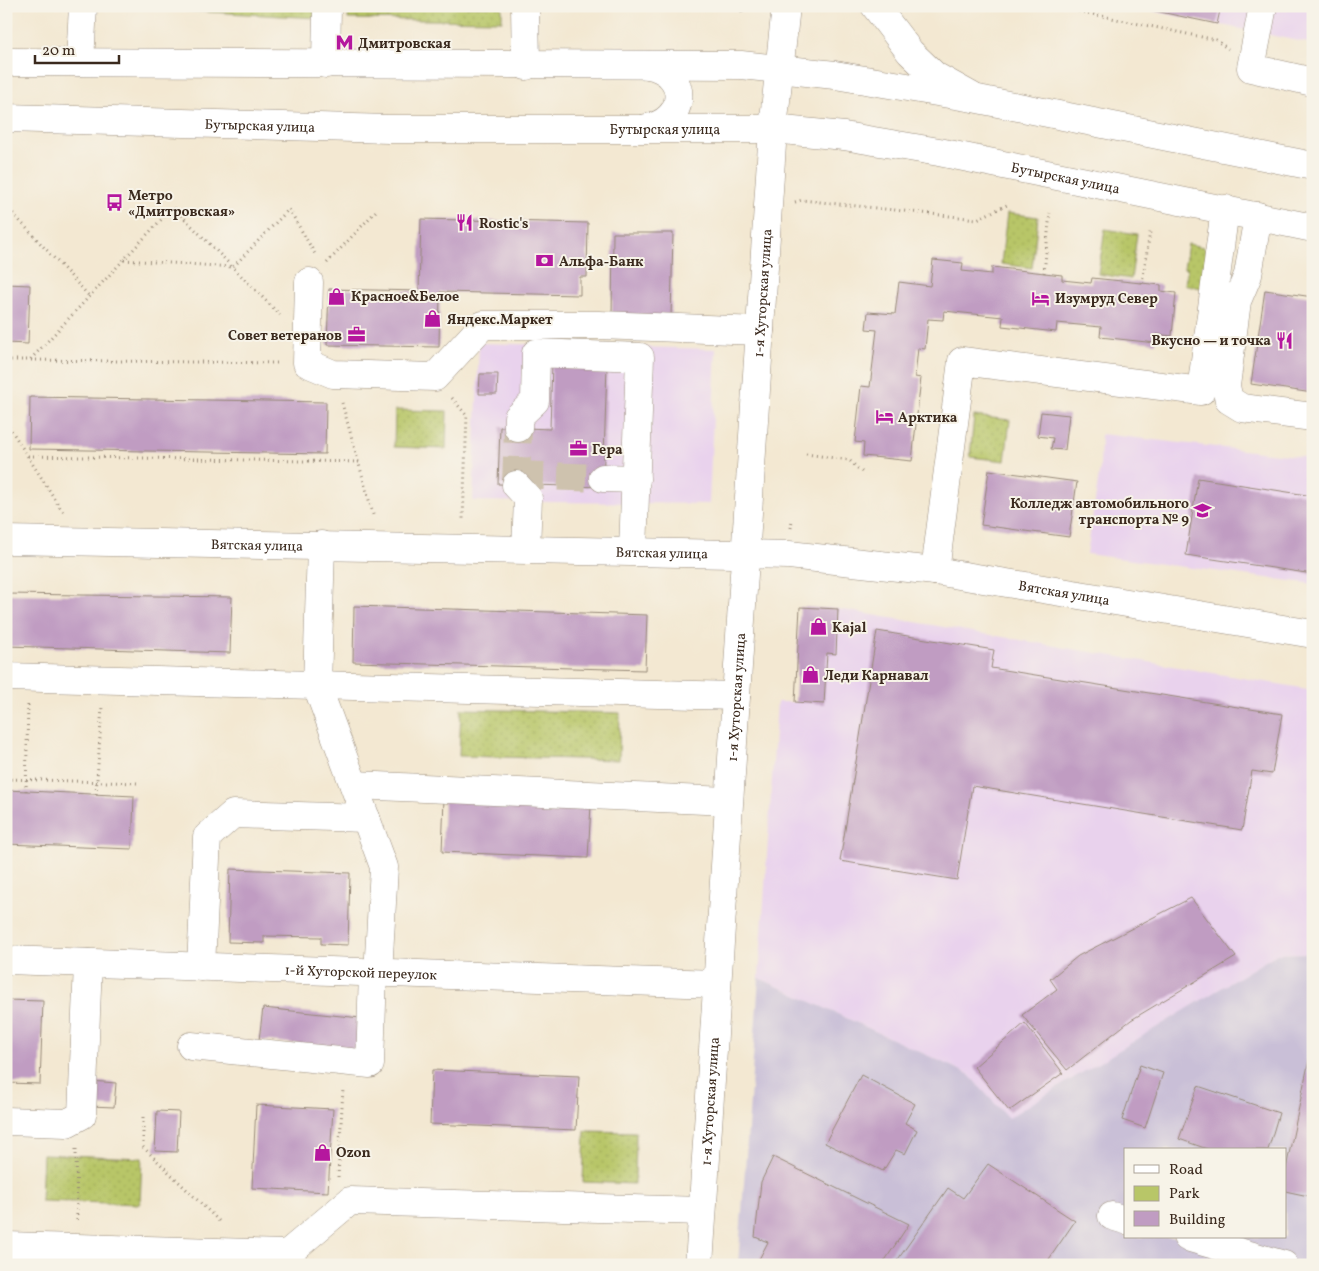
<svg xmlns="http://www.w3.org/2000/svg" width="1319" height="1271" font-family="Vollkorn,serif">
<defs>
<pattern id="green-dots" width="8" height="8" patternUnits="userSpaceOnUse" patternTransform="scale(1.25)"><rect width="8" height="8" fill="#b8c668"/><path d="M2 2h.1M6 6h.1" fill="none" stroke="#9faa5a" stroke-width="1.8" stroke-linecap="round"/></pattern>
</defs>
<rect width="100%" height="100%" fill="#f7f3e8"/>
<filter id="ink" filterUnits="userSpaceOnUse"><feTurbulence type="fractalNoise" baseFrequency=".02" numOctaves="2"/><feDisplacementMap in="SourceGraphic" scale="10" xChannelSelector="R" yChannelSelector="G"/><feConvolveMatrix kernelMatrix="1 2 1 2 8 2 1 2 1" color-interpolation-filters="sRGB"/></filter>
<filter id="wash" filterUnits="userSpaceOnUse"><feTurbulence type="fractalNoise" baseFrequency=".0096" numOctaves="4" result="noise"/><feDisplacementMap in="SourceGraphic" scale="20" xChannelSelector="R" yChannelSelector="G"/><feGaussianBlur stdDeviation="1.12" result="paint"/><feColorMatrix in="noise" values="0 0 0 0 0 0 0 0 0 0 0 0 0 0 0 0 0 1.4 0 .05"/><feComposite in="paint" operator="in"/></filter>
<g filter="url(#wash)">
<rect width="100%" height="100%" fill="#f3e8d2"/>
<g fill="#e9d2ed">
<polygon points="1127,6 1313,6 1313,44 1217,24"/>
<polygon points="479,343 716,349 709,504 473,501"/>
<polygon points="1101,434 1313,458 1313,584 1087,554 1100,468"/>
<polygon points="800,607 838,609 1313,690 1313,953 1277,954 1008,1119 968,1074 759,978 777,702 795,702"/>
</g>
<path fill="#c9bfd7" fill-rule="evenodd" d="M1313,953v312h-575l21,-287 209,96 40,44 269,-164zM1125,1150h160v87h-160z"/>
<g fill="url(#green-dots)" stroke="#7a7843">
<polygon points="104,6 317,6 317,18"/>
<polygon points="349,6 502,6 502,21 348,19"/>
<polygon points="1007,213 1038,217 1032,268 1001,264"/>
<polygon points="1105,229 1137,234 1131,279 1098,274"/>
<polygon points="1188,244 1203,247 1208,252 1202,288 1185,285 1187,269 1184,268"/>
<polygon points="395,410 447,411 446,449 394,447"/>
<polygon points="974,416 1010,420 1005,461 970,457"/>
<polygon points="461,709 620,713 619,760 459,756"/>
<polygon points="585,1131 636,1132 635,1184 583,1182"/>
<polygon points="43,1154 142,1158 140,1204 41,1201"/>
</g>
<g id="blocks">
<g fill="#c09cc2">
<polygon points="1132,6 1221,6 1217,24"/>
<polygon points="421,219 588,223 587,277 580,277 580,295 440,292 439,347 327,345 329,289 419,291"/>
<polygon points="613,233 673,233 671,317 612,317"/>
<polygon points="933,260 963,263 962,271 992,274 992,267 1062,275 1062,280 1091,283 1092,278 1161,285 1161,291 1176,293 1172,336 1156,334 1156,343 1100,337 1101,327 1057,323 1056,332 1002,326 1003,317 944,311 943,320 928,319 925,349 918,348 915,377 921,378 912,461 863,456 864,443 855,442 861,386 870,387 877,330 866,329 868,312 895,314 899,282 930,286"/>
<polygon points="6,284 30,285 28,344 6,343"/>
<polygon points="1265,290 1313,297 1313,393 1251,384"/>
<polygon points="552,363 607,365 603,487 498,484 500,427 550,429"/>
<polygon points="480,374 498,374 497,394 479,394"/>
<polygon points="30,397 326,402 325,454 29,449"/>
<polygon points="1041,412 1069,415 1065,450 1051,449 1053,438 1038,436"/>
<polygon points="989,470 1077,482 1069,537 981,525"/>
<polygon points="1198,478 1313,496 1313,574 1186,555"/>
<polygon points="6,594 232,597 230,653 6,646"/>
<polygon points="354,606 647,615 645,670 353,662"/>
<polygon points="800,607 838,609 836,654 827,653 824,704 795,702"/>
<polygon points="877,631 994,650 991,668 1282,714 1272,774 1252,771 1242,830 972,786 957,880 840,861"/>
<polygon points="6,790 134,796 132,849 6,844"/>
<polygon points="444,798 591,805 588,858 442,852"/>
<polygon points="230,869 350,873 348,945 321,944 321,937 264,936 264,943 228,942"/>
<polygon points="1191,898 1236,957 1131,1020 1067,1070 1022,1015 1057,989 1050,979 1078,956"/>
<polygon points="6,1000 43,1001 40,1084 6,1083"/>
<polygon points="263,1008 361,1018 358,1050 259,1040"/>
<polygon points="1025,1023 1063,1073 1009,1111 974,1067"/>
<polygon points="1312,1046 1313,1046 1313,1197 1285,1191 1285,1173"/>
<polygon points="1140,1065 1163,1073 1145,1128 1122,1120"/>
<polygon points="432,1070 579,1076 576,1130 430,1124"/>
<polygon points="861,1075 915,1104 905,1123 917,1130 905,1154 896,1150 883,1171 825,1143"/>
<polygon points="91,1081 116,1083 114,1107 90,1106"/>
<polygon points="1198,1086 1279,1113 1268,1150 1210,1150 1179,1139"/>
<polygon points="256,1105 333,1109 328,1192 252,1188"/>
<polygon points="157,1111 179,1112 177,1152 155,1151"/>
<polygon points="773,1157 909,1224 882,1265 756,1265 768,1242 755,1237 761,1182"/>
<polygon points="988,1164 1075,1221 1045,1265 894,1265 948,1188 963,1198"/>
<polygon points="6,1257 203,1265 6,1265"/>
</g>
</g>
</g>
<g filter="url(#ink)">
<use href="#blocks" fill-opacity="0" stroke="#978978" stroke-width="1"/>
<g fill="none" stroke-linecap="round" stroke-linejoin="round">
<g stroke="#cec2ae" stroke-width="28" stroke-dasharray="28 14" stroke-linecap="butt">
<polyline points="516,475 603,478"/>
<polyline points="516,485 518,428"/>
</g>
<defs>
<g id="minor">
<polyline points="525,6 526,66"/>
<polyline points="875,6 910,52 935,76 971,96"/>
<polyline points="1263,6 1251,68 1313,82"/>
<polyline points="80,62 83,6"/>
<polyline points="326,64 327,6"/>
<path d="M646,128c42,-6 44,-56 2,-63"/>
<polyline points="1258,216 1248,275 1237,301 1226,386 1229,400 1242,408 1313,417"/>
<polyline points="309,282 307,363 333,374 435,377 483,325 599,325 760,331"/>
<polyline points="518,428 518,417 535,401 536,353 640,357 633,551"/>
<polyline points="603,478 636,479"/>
<polyline points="516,485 528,498 526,549"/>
<path id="s1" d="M6,540l783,15 146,16 378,63"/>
<polyline points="321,545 317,686 384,867 378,974"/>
<polyline points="935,571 962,361 1201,391 1225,209"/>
<polyline points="6,677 736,696"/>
<polyline points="354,785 728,801"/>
<path id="s2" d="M6,960l710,24"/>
<polyline points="201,967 207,837 233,814 366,818"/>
<polyline points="191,1046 370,1064 373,973"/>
<polyline points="6,1121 67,1123 82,1115 88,963"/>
<polyline points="1112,1216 1125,1220"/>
<polyline points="1187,1237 1284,1265"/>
<polyline points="6,1246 287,1254 350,1201 702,1211"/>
<path id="s3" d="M699,1265l74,-1136 13,-123"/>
</g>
<g id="major">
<polyline points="6,62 741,65 835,75 973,98 1313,166"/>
<path id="s4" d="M6,118l383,11h384l71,7 95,16 374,76"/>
</g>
</defs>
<use href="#minor" stroke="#978978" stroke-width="29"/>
<use href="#major" stroke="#978978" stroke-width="29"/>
<g stroke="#978978" stroke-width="3" stroke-dasharray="1 4" stroke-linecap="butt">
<polyline points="741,6 742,12"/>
<polyline points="1054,6 1216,40 1228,49"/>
<polyline points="795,202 802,200 977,219 1007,205"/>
<polyline points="6,206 90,297"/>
<polyline points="124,260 233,267 289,209 315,254"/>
<polyline points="327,263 377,210"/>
<polyline points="1044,273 1050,213"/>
<polyline points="1142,283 1150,232"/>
<polyline points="6,360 30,360 173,207 280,315"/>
<polyline points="31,360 279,363"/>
<polyline points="452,398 467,416 463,519"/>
<polyline points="342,403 374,518"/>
<polyline points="6,422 63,512"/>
<polyline points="806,454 849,460 863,473"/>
<polyline points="28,456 360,462"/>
<polyline points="791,528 792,520"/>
<polyline points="6,779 139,783"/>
<polyline points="26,791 28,704"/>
<polyline points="96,794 102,707"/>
<polyline points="143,1117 143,1147 221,1223"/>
<polyline points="76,1149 77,1220"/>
<polyline points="338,1177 343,1089"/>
</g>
<use href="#minor" stroke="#fff" stroke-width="28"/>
<use href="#major" stroke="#fff" stroke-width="28"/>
</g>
</g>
<defs>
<symbol id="metro-bare" viewBox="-9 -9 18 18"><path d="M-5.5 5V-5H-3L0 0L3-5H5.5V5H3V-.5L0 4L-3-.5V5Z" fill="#b5179e" stroke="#f7f3e8" stroke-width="2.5" paint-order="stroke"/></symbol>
<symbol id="bus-bare" viewBox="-9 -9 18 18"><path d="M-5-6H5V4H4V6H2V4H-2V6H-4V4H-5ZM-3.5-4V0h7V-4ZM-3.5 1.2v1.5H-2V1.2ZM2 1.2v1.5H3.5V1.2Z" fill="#b5179e" stroke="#f7f3e8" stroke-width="2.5" paint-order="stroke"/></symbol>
<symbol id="restaurant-bare" viewBox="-9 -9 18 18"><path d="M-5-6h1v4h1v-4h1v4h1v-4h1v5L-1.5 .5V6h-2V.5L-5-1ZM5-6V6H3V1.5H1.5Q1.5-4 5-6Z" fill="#b5179e" stroke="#f7f3e8" stroke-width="2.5" paint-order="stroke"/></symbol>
<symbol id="bank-bare" viewBox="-9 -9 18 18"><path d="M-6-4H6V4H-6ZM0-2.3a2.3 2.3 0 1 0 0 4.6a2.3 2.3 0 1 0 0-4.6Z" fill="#b5179e" stroke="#f7f3e8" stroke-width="2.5" paint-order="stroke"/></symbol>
<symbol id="shop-bare" viewBox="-9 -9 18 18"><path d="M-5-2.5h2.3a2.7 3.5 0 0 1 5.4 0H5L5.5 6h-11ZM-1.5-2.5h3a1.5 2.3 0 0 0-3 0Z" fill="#b5179e" stroke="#f7f3e8" stroke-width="2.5" paint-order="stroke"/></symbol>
<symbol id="hotel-bare" viewBox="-9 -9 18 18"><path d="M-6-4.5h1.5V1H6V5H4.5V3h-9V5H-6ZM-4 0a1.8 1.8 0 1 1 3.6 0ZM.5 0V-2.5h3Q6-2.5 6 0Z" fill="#b5179e" stroke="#f7f3e8" stroke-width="2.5" paint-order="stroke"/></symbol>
<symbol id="office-bare" viewBox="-9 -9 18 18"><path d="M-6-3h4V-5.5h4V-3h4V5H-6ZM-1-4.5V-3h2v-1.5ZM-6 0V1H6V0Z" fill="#b5179e" stroke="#f7f3e8" stroke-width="2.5" paint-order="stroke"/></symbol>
<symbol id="university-bare" viewBox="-9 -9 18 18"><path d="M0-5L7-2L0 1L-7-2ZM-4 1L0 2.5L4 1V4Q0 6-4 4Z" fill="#b5179e" stroke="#f7f3e8" stroke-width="2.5" paint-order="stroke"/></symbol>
</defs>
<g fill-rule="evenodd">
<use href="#metro-bare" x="332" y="30" width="25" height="25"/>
<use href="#bus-bare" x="102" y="190" width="25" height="25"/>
<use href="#restaurant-bare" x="452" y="210" width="25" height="25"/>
<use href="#bank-bare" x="532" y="248" width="25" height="25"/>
<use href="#shop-bare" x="324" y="284" width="25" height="25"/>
<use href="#hotel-bare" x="1028" y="286" width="25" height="25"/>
<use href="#shop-bare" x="420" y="306" width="25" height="25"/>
<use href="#office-bare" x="344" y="322" width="25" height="25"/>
<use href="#restaurant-bare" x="1272" y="328" width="25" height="25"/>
<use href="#hotel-bare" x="872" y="404" width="25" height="25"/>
<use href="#office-bare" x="566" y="436" width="25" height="25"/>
<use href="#university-bare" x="1190" y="498" width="25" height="25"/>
<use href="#shop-bare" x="806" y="614" width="25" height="25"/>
<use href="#shop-bare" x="798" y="662" width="25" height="25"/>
<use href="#shop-bare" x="310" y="1140" width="25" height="25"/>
</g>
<g text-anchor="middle" stroke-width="4" stroke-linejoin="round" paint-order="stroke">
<g font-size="14" font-weight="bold" fill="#3b2a1e" stroke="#f7f3e8" text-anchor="start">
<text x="358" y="48">Дмитровская</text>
<text x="128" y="200">Метро<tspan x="128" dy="16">«Дмитровская»</tspan></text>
<text x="479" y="228">Rostic's</text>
<text x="559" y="266">Альфа-Банк</text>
<text x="351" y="301">Красное&amp;Белое</text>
<text x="1055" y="303">Изумруд Север</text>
<text x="447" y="324">Яндекс.Маркет</text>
<text x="342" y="340" text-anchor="end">Совет ветеранов</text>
<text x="1271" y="345" text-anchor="end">Вкусно — и точка</text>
<text x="898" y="422">Арктика</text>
<text x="592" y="454">Гера</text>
<text x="1189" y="508" text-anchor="end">Колледж автомобильного<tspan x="1189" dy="16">транспорта № 9</tspan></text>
<text x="832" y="632">Kajal</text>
<text x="824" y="680">Леди Карнавал</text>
<text x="336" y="1157">Ozon</text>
</g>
<g font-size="14" fill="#3b2a1e" stroke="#f7f3e8">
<text dy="5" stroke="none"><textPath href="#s4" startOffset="254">Бутырская улица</textPath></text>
<text dy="5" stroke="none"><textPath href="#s4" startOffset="659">Бутырская улица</textPath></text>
<text dy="5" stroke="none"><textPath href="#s4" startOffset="1064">Бутырская улица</textPath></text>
<text dy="5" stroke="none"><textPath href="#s3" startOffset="974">1-я Хуторская улица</textPath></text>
<text dy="5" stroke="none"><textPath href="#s1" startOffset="251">Вятская улица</textPath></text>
<text dy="5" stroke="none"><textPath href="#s1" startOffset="656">Вятская улица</textPath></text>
<text dy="5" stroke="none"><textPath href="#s1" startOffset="1061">Вятская улица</textPath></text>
<text dy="5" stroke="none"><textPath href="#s3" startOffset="569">1-я Хуторская улица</textPath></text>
<text dy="5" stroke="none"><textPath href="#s2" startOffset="355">1-й Хуторской переулок</textPath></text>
<text dy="5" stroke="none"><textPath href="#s3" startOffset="164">1-я Хуторская улица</textPath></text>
</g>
</g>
<rect width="1319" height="1271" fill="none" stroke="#f7f3e8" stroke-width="25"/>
<rect x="1124" y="1148" width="162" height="90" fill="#f7f3e8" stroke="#aca397"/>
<rect x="1134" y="1165" width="25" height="8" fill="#ffffff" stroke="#aca397"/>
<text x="1169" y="1174" font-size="15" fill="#3b2a1e">Road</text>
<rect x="1134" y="1186" width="25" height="15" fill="#b8c668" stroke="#aca397"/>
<text x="1169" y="1198" font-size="15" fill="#3b2a1e">Park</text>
<rect x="1134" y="1211" width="25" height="15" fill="#c09cc2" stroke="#aca397"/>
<text x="1169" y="1224" font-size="15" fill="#3b2a1e">Building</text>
<path d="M35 55v8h84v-8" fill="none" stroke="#3b2a1e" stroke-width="2.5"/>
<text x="42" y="55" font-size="15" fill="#3b2a1e" stroke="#f7f3e8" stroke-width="4" paint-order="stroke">20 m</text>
</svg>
